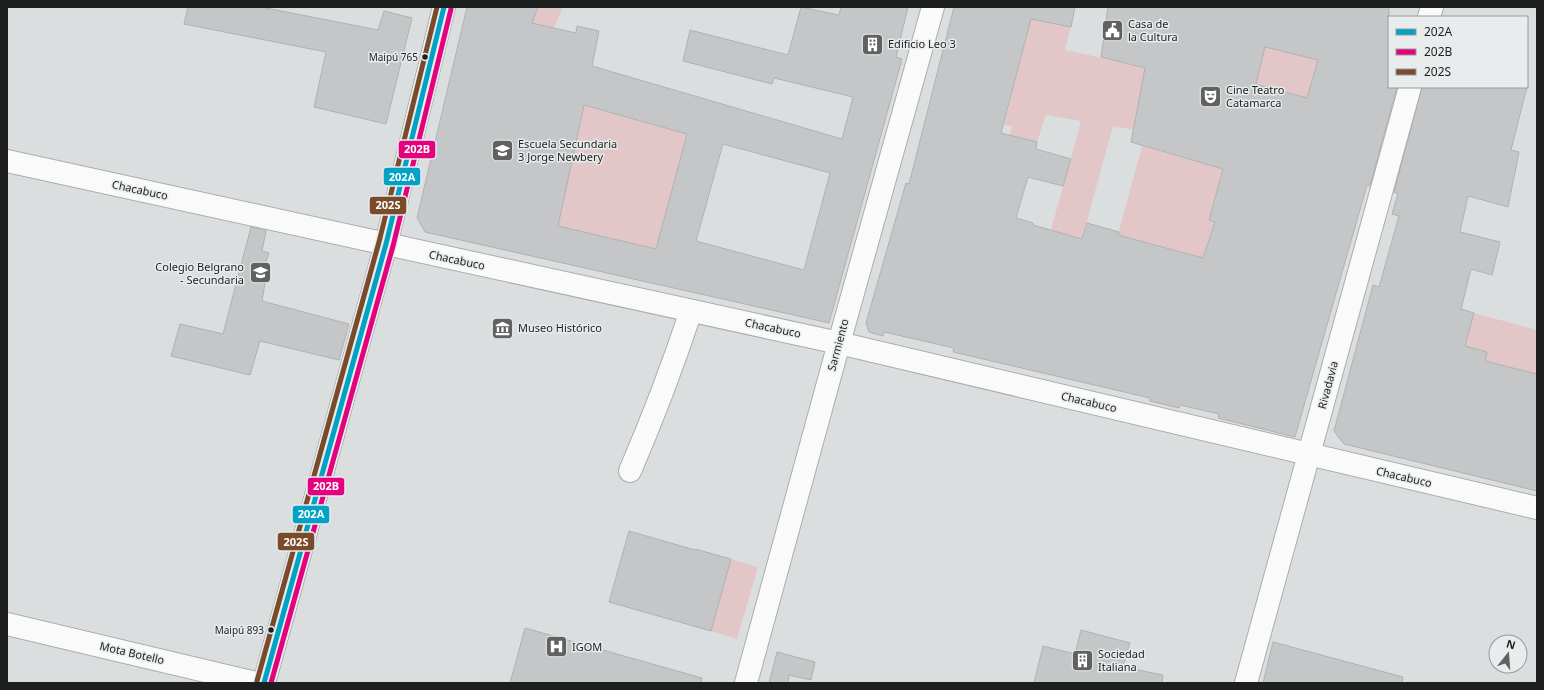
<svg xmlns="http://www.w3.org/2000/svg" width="1544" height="690" font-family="'Noto Sans',sans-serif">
<rect width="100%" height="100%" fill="#dbdedf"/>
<g fill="#e3c7c8">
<polygon points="538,7 563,7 554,28 532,23"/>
<polygon points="1031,19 1071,27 1065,50 1146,67 1134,130 1113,126 1082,239 1051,230 1081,121 1046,115 1037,142 1009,136 1012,126 1004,125"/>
<polygon points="1266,42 1318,60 1315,70 1341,76 1307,98 1281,91 1273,122 1235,173"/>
<polygon points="584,105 687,134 656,249 558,226"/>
<polygon points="1142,146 1223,169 1209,220 1215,222 1204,255 1207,265 1193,256 1148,243 1140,267 1118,235"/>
<polygon points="1474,313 1537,330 1537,374 1485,361 1487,352 1465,346"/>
<polygon points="731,559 758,567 737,639 711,631"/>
</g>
<g fill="#c4c6c7" stroke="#b0b2b2" fill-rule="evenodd">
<polygon points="188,7 261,7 378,30 384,11 412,18 386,124 314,107 326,52 184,24"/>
<path d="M467,7h71l-6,16 44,10 1,-7 22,5 -7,35 250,73 11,-42 -79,-19 -2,6 -89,-23 7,-31 98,25 13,-48 38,8 2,-8h67l-12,50 6,2 -73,264 -404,-91 -8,-14zM584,105l103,29 -31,115 -98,-23zM723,144l107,29 -26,97 -108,-29z"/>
<path d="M954,7h121l-4,20 -40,-8 -30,114 36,9 -1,7 35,10 -8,27 -35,-9 -12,41 17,5v2l49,14 5,-16 32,9 -1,3 85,23 12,-36 -6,-2 14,-51 -92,-27 14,-74 -44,-11 7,-50h281v80h8l-27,99 -3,-1 -72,252 -77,-19 1,-4 -39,-9 -1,3 -29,-7v-3l-197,-46 1,-4 -70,-16 -1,4 -14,-4 -3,-9 40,-140 3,1zM1265,47l53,13 -11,38 -51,-14z"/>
<polygon points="1422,87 1527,87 1511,150 1519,152 1508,207 1468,196 1460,232 1500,242 1492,275 1471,269 1461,309 1474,313 1465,346 1487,352 1485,361 1537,374 1537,491 1344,444 1334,431 1373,285 1379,287 1399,216 1392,214 1398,194 1394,192"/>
<polygon points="251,227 266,231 262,251 269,253 263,270 265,283 262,301 349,324 339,360 260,341 250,375 171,356 180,324 223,334"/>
<polygon points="629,531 695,550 695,549 731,559 711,631 609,602"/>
<polygon points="525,628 702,678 701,683 510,683"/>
<polygon points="1081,630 1130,643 1123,667 1163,675 1162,683 1034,683 1043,646 1075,654"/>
<polygon points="1273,642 1403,677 1402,683 1263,683"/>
<polygon points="777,652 815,662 811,680 789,675 788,683 769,683"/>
</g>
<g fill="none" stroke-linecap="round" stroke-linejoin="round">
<defs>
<g id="minor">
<polyline points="1429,17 1432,7"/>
<polyline points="7,161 839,343 1537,508"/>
<path d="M630,471c23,-53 43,-106 61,-160"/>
<polyline points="7,624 256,683"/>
<polyline points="264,683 386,244 444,7"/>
<polyline points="746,683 839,343 933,7"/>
<polyline points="1246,683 1410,87"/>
</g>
</defs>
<use href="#minor" stroke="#abacad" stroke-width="24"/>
<use href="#minor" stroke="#fafafa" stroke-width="22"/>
<defs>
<polyline id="bus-1" points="264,683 386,244 444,7"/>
<polyline id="bus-2" points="271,683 393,246 451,9"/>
<polyline id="bus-3" points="257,681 379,242 437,7"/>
</defs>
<use href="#bus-1" stroke="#e8eced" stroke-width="8"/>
<use href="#bus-2" stroke="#e8eced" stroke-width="8"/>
<use href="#bus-3" stroke="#e8eced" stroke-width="8"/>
<use href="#bus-1" stroke="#01a2c5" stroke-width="5"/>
<use href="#bus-2" stroke="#e5007d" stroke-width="5"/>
<use href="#bus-3" stroke="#7a4b2a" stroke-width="5"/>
</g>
<defs>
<symbol id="civic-square" viewBox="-11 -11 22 22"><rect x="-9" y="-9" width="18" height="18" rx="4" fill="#606262" stroke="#e8eced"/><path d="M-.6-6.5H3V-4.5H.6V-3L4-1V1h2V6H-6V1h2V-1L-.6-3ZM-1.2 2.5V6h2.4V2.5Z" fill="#fff"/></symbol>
<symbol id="building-square" viewBox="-11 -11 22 22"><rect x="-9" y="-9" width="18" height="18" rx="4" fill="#606262" stroke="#e8eced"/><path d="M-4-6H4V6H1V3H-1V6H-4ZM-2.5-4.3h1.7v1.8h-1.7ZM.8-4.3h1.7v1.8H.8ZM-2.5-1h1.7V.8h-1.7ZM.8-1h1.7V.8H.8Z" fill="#fff"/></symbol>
<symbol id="theatre-square" viewBox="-11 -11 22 22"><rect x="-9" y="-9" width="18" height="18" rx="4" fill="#606262" stroke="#e8eced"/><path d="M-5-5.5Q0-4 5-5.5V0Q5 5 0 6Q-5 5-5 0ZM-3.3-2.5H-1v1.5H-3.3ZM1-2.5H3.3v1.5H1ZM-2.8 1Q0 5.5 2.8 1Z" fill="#fff"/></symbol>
<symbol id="school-square" viewBox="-11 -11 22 22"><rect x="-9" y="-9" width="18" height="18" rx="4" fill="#606262" stroke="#e8eced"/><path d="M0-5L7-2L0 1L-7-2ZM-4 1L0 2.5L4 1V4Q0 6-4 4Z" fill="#fff"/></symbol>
<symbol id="museum-square" viewBox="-11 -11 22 22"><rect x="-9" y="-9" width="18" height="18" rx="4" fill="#606262" stroke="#e8eced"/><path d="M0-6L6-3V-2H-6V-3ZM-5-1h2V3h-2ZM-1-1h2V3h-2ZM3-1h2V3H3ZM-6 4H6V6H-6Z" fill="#fff"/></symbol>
<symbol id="hospital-square" viewBox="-11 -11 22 22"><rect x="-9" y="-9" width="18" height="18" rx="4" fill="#606262" stroke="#e8eced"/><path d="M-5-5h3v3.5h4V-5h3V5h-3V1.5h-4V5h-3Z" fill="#fff"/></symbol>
</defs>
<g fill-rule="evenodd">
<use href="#civic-square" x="1100" y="18" width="25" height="25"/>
<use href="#building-square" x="860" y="32" width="25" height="25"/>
<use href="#theatre-square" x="1198" y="84" width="25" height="25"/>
<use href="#school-square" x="490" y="138" width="25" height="25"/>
<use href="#school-square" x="248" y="260" width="25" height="25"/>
<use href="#museum-square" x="490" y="316" width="25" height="25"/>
<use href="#hospital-square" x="544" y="634" width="25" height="25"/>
<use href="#building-square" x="1070" y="648" width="25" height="25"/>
</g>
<g fill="#1d1f1f" stroke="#e8eced" stroke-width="1.5">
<circle cx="425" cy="57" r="3.5"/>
<circle cx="271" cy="630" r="3.5"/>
</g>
<g text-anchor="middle" stroke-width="3" stroke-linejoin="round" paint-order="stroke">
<g font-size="10" fill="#1d1f1f" stroke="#e8eced" text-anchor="end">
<text x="418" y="61">Maipú 765</text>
<text x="264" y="634">Maipú 893</text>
</g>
<g font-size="11" fill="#1d1f1f" stroke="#e8eced" text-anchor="start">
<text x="1128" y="28">Casa de<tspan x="1128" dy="13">la Cultura</tspan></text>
<text x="888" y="48">Edificio Leo 3</text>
<text x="1226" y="94">Cine Teatro<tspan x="1226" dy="13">Catamarca</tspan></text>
<text x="518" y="148">Escuela Secundaria<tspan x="518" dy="13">3 Jorge Newbery</tspan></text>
<text x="244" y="271" text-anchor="end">Colegio Belgrano<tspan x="244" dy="13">- Secundaria</tspan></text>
<text x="518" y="332">Museo Histórico</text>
<text x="572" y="651">IGOM</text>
<text x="1098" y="658">Sociedad<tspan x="1098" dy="13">Italiana</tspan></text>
</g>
<g font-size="11" fill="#1d1f1f" stroke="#e8eced">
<text transform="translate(140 190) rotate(12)" y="4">Chacabuco</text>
<text transform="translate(457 260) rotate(12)" y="4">Chacabuco</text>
<text transform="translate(773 328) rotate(12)" y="4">Chacabuco</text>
<text transform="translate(838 345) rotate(-75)" y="4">Sarmiento</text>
<text transform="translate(1328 385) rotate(-75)" y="4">Rivadavia</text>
<text transform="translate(1089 402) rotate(13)" y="4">Chacabuco</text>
<text transform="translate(1404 477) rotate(13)" y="4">Chacabuco</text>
<text transform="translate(132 653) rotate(13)" y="4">Mota Botello</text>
</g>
</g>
<g stroke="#e8eced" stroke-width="1.5">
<rect x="398" y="140" width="38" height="19" rx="4" fill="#e5007d"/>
<rect x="383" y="167" width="38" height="19" rx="4" fill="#01a2c5"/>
<rect x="369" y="196" width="38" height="19" rx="4" fill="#7a4b2a"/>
<rect x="307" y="477" width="38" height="19" rx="4" fill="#e5007d"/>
<rect x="292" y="505" width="38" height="19" rx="4" fill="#01a2c5"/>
<rect x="277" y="532" width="38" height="19" rx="4" fill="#7a4b2a"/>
</g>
<g font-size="11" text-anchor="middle" font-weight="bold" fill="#fff">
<text x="417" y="153">202B</text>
<text x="402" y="181">202A</text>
<text x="388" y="209">202S</text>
<text x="326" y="490">202B</text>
<text x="311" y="518">202A</text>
<text x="296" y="546">202S</text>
</g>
<rect width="1544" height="690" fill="none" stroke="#1d1f1f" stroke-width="16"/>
<rect x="1388" y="16" width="140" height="72" fill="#e8eced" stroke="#979a9b"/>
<rect x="1396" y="29" width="20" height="6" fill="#01a2c5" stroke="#979a9b"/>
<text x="1424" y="36" font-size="12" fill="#1d1f1f">202A</text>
<rect x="1396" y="49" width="20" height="6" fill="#e5007d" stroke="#979a9b"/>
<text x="1424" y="56" font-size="12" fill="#1d1f1f">202B</text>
<rect x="1396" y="69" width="20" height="6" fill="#7a4b2a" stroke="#979a9b"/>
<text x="1424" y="76" font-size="12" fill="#1d1f1f">202S</text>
<g transform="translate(1508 654) rotate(17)"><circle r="19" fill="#e8eced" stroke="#979a9b"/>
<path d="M0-3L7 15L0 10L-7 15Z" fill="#606262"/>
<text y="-6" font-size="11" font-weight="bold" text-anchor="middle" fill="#1d1f1f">N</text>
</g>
</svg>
